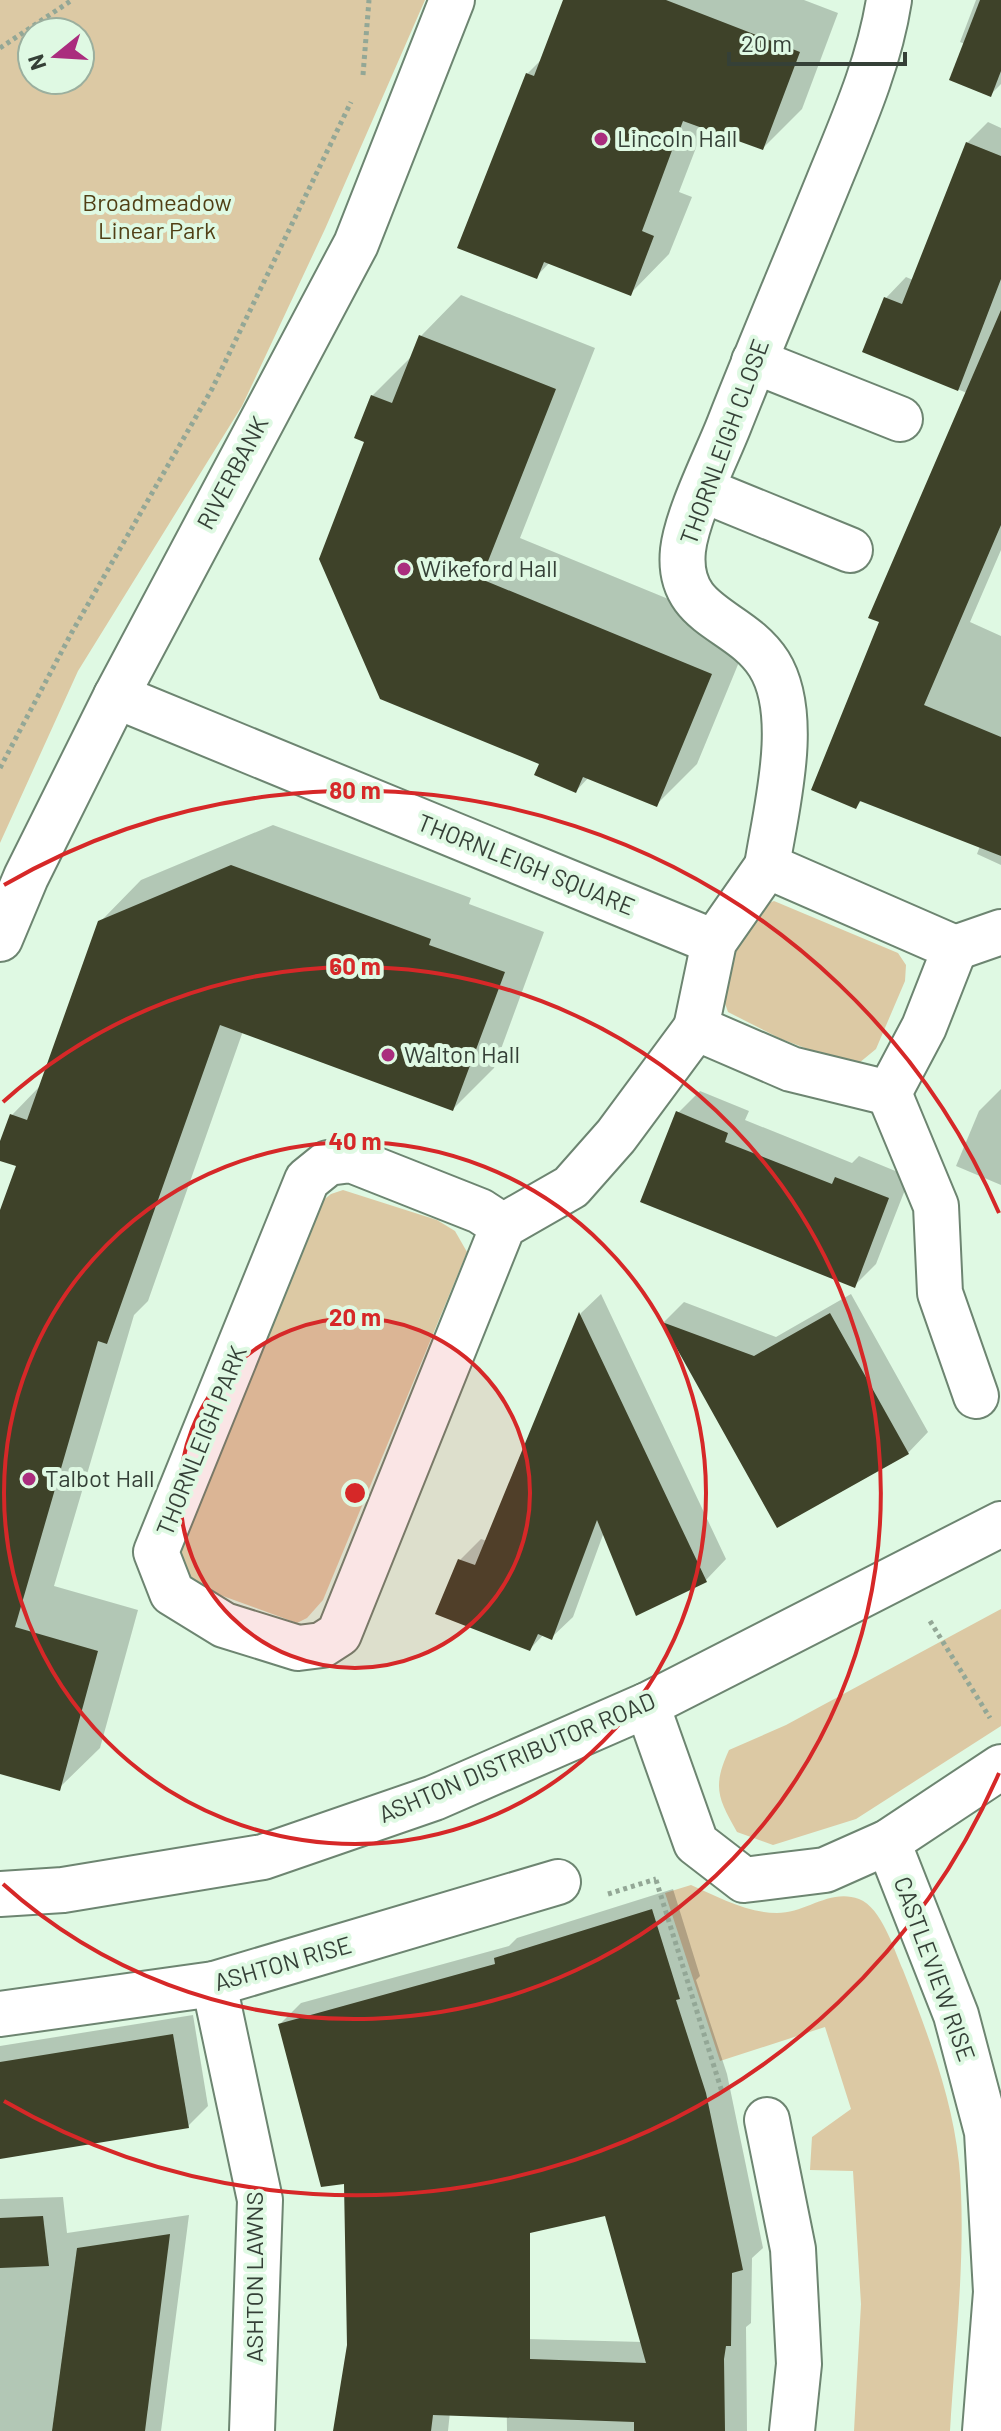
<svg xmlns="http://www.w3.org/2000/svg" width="1001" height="2431" font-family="Barlow,sans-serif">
<rect width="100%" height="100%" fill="#dff9e3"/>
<g fill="#dcc9a4" fill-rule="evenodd">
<path d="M0,0h425l-100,229 -83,177 -164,265 -78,172zM32,32h48v48h-48z"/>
<path d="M774,901l124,52 8,12 -1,16 -29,68 -17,14 -11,1 -67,-25 -53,-27c-2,-6 -5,-13 -6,-19 -3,-26 28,-84 52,-92z"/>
<polygon points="343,1190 437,1220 455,1231 467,1252 323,1600 307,1618 297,1623 187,1583 176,1557 316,1206 331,1194"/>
<path d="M1001,1609v117l-145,93 -83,26 -36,-13c-19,-34 -25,-45 -8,-82l57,-25z"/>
<path d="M691,1885c27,12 56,28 86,28 29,0 53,-25 82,-14 23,9 35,51 44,71 24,62 49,126 56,193 8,85 -4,183 -9,268h-96l7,-127 -8,-133 -43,-1 2,-33 39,-28 -26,-82 -105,34 -55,-168z"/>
</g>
<g fill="#0003">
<polygon points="565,0 804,0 838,13 802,109 763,148 704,127 679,192 692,197 669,254 630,294 550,262 537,276 527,74 543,58"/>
<polygon points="976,0 1001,0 1001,84 991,94 965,44 960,42"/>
<polygon points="988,122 1001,128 1001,550 970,622 1001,636 1001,865 977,854 980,846 862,800 856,806 881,621 967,393 864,351 886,298 906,277 913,280 967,143"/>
<polygon points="461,295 595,348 520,538 751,633 697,764 656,805 589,777 576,791 541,763 367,441 372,396 413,355 421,336"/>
<polygon points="273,825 471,898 469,904 544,932 494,1068 453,1109 243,1031 148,1301 134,1315 54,1586 138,1610 100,1748 59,1788 0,1772 0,1216 18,1164 0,1159 0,1147 12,1115 41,1085 100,922 141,880"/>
<polygon points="1001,1089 1001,1185 956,1166 979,1111"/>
<polygon points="700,1091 749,1111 745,1120 852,1163 859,1156 910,1177 876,1264 854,1286 678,1113"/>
<polygon points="601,1294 726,1559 706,1580 604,1532 573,1617 552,1637 544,1634 530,1649 460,1560 481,1539 487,1541 581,1313"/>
<polygon points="851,1294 928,1432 908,1453 778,1526 664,1322 684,1302 776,1337"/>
<polygon points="673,1889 700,1976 696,1980 727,2074 763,2248 752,2258 751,2323 746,2327 747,2431 507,2431 506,2359 527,2339 643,2342 606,2213 470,2220 448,2431 340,2431 349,2345 346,2182 280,2024 301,2003 509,1946 517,1938"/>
<polygon points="193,2015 208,2106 188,2126 0,2157 0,2046"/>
<polygon points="63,2197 67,2233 189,2215 161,2431 0,2431 0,2199"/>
</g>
<g fill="#3e4229" fill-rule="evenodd">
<polygon points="563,0 666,0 800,52 763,150 683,121 642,231 654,236 631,296 544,262 537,279 457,248 526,73 534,76"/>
<polygon points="980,0 1001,0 1001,71 991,97 949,80"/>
<polygon points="966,142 1001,156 1001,279 958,391 862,352 884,297 902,304"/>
<polygon points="1001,310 1001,525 924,705 1001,737 1001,856 860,801 856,809 811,790 879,622 868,618"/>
<polygon points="419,335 556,389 481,579 712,674 657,807 583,777 576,793 534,775 539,764 380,699 319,559 364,442 354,438 371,395 392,403"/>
<polygon points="231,865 431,939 429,945 505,972 453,1111 220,1025 107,1344 98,1341 15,1627 98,1651 60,1791 0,1774 0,1210 16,1166 0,1161 0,1141 10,1114 27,1120 98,921"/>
<polygon points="676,1111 728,1133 725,1142 832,1184 835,1177 889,1198 855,1288 640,1202"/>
<polygon points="579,1312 707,1582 636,1616 597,1520 552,1640 538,1634 530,1651 435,1614 458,1559 475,1565"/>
<polygon points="830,1313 909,1454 777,1528 662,1322 754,1356"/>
<path d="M652,1909l28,90 -4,1 30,93 37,177 -11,3 -1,73h-5l-2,13 1,72h-91v-9l-201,-7 -2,16h-98l14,-86 -3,-161 -23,3 -43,-163 217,-60 -1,-6zM605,2216l41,147 -116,-4v-126z"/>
<polygon points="173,2034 189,2128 0,2159 0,2062"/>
<polygon points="43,2216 49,2266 0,2268 0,2218"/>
<polygon points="170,2234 145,2431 52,2431 77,2248"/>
</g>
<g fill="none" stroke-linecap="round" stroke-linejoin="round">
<defs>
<g id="minor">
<polyline points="754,361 900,419"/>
<polyline points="703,490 850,550"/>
<polyline points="116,696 714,942"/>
<path d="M767,866c9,-57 34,-151 2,-202 -30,-47 -93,-46 -86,-114 4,-35 33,-92 46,-125 32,-81 66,-161 99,-242 24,-59 51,-119 61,-183"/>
<polygon points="767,866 955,948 924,1027 889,1093 791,1069 696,1028 714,942"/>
<polyline points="0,939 26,877 116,696 356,244 452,0"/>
<polyline points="955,948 1001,932"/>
<polyline points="889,1093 936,1206 940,1293 976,1396"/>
<polyline points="503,1226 480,1211 351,1160 328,1163 307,1180 156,1552 172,1593 224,1625 298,1648 322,1645 339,1634 503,1226 571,1187 616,1136 696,1028"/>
<polyline points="647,1705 696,1843 744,1880 825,1870 888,1842 1001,1767"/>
<polyline points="888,1842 956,2015 987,2132 996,2292 985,2431"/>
<polyline points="0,1894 63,1890 263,1857 434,1798 647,1705 1001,1524"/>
<polyline points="214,1984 260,2200 252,2431"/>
<polyline points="0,2014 214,1984 558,1882"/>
<polyline points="767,2120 793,2249 799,2364 792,2431"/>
</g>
</defs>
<use href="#minor" stroke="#6d8571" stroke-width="48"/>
<g stroke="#93a796" stroke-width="5" stroke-dasharray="4 4" stroke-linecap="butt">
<polyline points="0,48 72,0"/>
<polyline points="363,75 369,0"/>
<polyline points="0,768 72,632 212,389 351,102"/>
<polyline points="930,1621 990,1718"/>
<polyline points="656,1880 722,2092"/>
<polyline points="608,1894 656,1879"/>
</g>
<use href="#minor" stroke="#fff" stroke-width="44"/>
</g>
<circle cx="355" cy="1493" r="175" fill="#d62828" fill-opacity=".12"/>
<g fill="none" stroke="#d62828" stroke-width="4">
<circle cx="355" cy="1493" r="175"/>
<circle cx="355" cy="1493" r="351"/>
<path d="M3 1102A526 526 0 1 1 3 1884"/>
<path d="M999 1773A702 702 0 0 1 4 2101M4 885A702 702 0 0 1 999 1213"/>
</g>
<g fill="#aa2d7e" stroke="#dff9e3" stroke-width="3">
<circle cx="601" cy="139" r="8"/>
<circle cx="404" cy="569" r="8"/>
<circle cx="388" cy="1055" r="8"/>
<circle cx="29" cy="1479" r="8"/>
</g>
<g text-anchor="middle" stroke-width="8" stroke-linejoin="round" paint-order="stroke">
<g font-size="24" fill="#354037" stroke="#dff9e3" text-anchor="start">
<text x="617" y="147">Lincoln Hall</text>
<text x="420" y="577">Wikeford Hall</text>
<text x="404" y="1063">Walton Hall</text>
<text x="45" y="1487">Talbot Hall</text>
</g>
<g font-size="24" fill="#513f15" stroke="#dff9e3">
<text x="157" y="211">Broadmeadow<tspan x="157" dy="28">Linear Park</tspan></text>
</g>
<g font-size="24" fill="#354037" stroke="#dff9e3">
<text transform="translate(725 442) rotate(-70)" y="8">THORNLEIGH CLOSE</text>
<text transform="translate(233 473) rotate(-62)" y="8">RIVERBANK</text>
<text transform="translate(526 865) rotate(22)" y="8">THORNLEIGH SQUARE</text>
<text transform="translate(202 1441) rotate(-68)" y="8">THORNLEIGH PARK</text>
<text transform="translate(517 1758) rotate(-23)" y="8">ASHTON DISTRIBUTOR ROAD</text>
<text transform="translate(283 1964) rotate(-16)" y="8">ASHTON RISE</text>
<text transform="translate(934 1969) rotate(70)" y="8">CASTLEVIEW RISE</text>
<text transform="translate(255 2277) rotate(-90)" y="8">ASHTON LAWNS</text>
</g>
</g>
<circle cx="355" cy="1493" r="12" fill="#d62828" stroke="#dff9e3" stroke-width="4"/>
<g font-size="24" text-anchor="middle" font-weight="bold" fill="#d62828" stroke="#dff9e3" stroke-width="8" stroke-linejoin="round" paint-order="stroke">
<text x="355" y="799">80 m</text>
<text x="355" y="975">60 m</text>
<text x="355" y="1150">40 m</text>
<text x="355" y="1326">20 m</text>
</g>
<g transform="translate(56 56) rotate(252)"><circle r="38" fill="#dff9e3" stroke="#9baf9e" stroke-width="2"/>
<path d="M0-6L14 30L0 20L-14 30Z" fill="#aa2d7e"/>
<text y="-12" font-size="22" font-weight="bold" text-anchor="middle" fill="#354037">N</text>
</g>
<path d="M729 52v12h176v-12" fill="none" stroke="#354037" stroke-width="4"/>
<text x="741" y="52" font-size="24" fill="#354037" stroke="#dff9e3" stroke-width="6" paint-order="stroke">20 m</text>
</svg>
